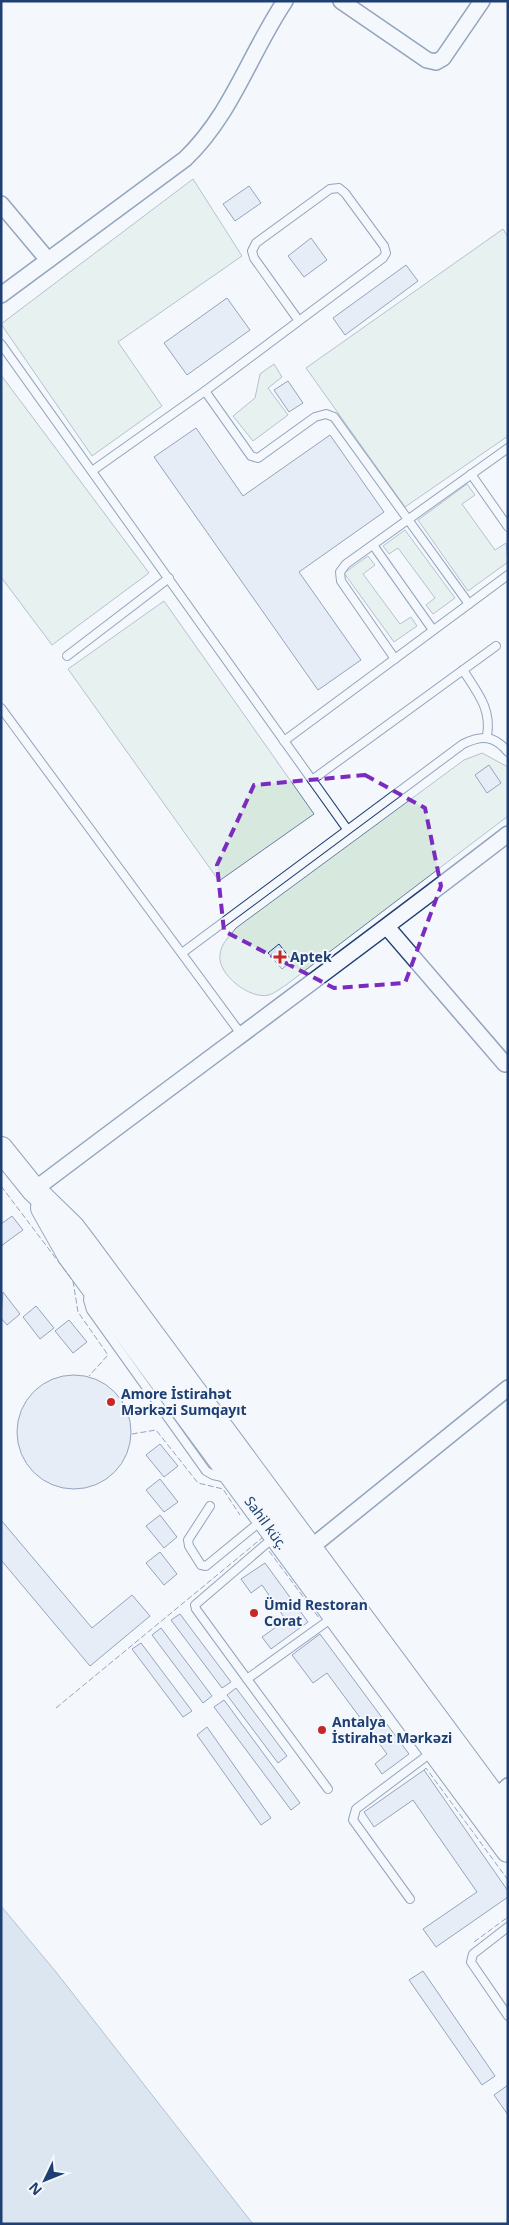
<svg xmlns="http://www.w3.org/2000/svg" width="509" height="2225" font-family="'Noto Sans',sans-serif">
<rect width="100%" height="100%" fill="#f4f7fb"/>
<g fill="#d7e8df" stroke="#687fa3">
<polygon points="193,179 242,256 118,342 162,406 92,456 1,324"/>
<polygon points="503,229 508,237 508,436 405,507 306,368"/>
<polygon points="274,364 282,377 268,388 288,415 253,441 233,416 255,398 260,374"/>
<polygon points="1,375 149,573 52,645 1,577"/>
<polygon points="467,484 475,495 462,504 495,550 506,543 508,562 468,591 418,520"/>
<polygon points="405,530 455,598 433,614 426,605 435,598 398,548 389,554 383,546"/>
<polygon points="368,556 375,565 363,574 400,624 411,617 417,626 394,642 344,573"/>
<polygon points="164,601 314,814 219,881 68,669"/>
<path d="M482,753l26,14v49l-222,169c-5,3 -11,8 -17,10 -19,5 -52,-21 -49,-40 1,-12 9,-18 16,-27l228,-168z"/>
</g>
<polygon fill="#bed0e5" stroke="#687fa3" points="1,1906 56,1972 253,2224 1,2224"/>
<g fill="#d5e0f0" stroke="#1d3f73">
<polygon points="249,186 261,203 235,221 223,204"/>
<polygon points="311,238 327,260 304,277 288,256"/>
<polygon points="406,265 418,281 345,335 333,318"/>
<polygon points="227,298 250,330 187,375 164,343"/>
<polygon points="288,381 303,403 289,412 274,390"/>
<polygon points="196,428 243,496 330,435 384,512 299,572 361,660 318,690 154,457"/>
<polygon points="489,765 501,783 487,793 475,775"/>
<polygon points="279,944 292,961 282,969 268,953"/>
<polygon points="12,1216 23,1230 1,1246 1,1224"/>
<polygon points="3,1292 20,1314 7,1325 1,1318"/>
<polygon points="36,1306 54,1328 40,1339 23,1317"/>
<polygon points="69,1320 87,1342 73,1353 55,1331"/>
<circle cx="74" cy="1432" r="57"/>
<polygon points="160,1444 178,1466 164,1477 146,1455"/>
<polygon points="160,1479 178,1502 164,1512 146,1490"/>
<polygon points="160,1515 177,1537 164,1548 146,1526"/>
<polygon points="1,1520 92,1628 132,1595 150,1616 90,1666 1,1560"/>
<polygon points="160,1552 177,1574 164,1585 146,1563"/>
<polygon points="265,1563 308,1622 271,1649 262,1637 286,1620 262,1585 251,1593 241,1579"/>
<polygon points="180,1614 231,1682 222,1688 171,1620"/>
<polygon points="161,1628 212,1696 203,1703 152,1635"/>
<polygon points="320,1634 409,1754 382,1774 375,1764 387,1754 327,1673 313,1683 292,1655"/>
<polygon points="141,1643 192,1711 183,1717 132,1649"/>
<polygon points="236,1688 287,1756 278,1763 227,1695"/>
<polygon points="224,1700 300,1803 291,1810 214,1707"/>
<polygon points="207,1727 271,1818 261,1825 197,1735"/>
<polygon points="424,1770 508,1891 508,1897 436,1947 423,1929 477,1892 413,1800 374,1827 364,1812"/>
<polygon points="423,1971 495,2076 482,2085 409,1980"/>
<polygon points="508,2085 508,2115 494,2095"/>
</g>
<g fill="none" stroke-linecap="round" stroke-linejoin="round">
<defs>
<g id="service">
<polyline points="1,344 347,829"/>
<polyline points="205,391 383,258 386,253 384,246 345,193 339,188 330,189 256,243 252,251 254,258 299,321"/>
<polyline points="92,471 205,391 251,456 258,458 315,417 326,414 334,417 469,604"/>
<polyline points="471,474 508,527"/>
<polyline points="373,545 433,630"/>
<polyline points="67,656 169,578"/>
<polyline points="395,659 341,581 340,572 346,564 508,448"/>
<path d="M463,670c14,22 29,39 24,66"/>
<polyline points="1,708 241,1034"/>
<polyline points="284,741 508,575"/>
<polyline points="312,780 496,646"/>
<path d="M182,953l281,-209c19,-9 31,-9 45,8"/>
<polyline points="89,1292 88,1300 91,1310 206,1471 213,1475 227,1478"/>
<polyline points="210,1506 188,1540 189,1546 201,1565 206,1566 261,1521"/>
<polyline points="247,1679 196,1609 195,1605 273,1538"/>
<polyline points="328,1789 247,1679 332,1618"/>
<polyline points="410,1899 353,1820 356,1809 432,1752"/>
<polyline points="508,1927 473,1954 471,1962 508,2016"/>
</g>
<g id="minor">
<polyline points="341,1 427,60 436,62 443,58 482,1"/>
<polyline points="1,204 48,260"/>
<path d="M1,295l184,-136c47,-45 64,-104 100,-158"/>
<polyline points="387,927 505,1064"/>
<path d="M34,1190c157,-119 317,-235 474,-356"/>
<polyline points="309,1549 508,1388"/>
<polyline points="495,1798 508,1786"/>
</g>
<g id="primary">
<polyline points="1,1149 34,1190 72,1227 85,1244 508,1816"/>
<polyline points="43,1208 70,1256 508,1850"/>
</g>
</defs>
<use href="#service" stroke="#1d3f73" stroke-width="10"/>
<use href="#minor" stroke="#1d3f73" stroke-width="18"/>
<use href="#primary" stroke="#1d3f73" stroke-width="26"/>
<use href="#service" stroke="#f4f7fb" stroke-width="8"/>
<use href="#minor" stroke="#f4f7fb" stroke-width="15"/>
<use href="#primary" stroke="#f4f7fb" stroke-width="24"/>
<g stroke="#1d3f73" stroke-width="1" stroke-dasharray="6 2.5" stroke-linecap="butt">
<polyline points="1,1186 73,1281 78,1312 108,1355 89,1376"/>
<polyline points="132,1434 156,1430 198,1483 223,1489 240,1515"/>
<polyline points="269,1551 319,1618"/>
<polyline points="56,1708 262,1538"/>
<polyline points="424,1770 426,1768 508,1880"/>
<polyline points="474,1942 508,1917"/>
</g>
</g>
<path d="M0 0H509V2225H0ZM365,775l60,33 16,78 -36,97 -71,5 -110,-57 -7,-66 37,-80z" fill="#f4f7fb" fill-opacity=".55" fill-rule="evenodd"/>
<path fill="none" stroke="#7b2cbf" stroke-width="4" stroke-dasharray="10 6" stroke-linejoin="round" d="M365,775l60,33 16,78 -36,97 -71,5 -110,-57 -7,-66 37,-80z"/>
<g fill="#c62828" stroke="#f4f7fb" stroke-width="2">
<path d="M277.5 949.5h5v5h5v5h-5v5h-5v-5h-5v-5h5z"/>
<circle cx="111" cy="1402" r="5"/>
<circle cx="254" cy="1613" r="5"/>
<circle cx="322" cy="1730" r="5"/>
</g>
<g text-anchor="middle" stroke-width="4" stroke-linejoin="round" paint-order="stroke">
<g font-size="14" font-weight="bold" fill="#1d3f73" stroke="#f4f7fb" text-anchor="start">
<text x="290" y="962">Aptek</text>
<text x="121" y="1399">Amore İstirahət<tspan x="121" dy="16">Mərkəzi Sumqayıt</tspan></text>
<text x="264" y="1610">Ümid Restoran<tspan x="264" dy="16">Corat</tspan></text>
<text x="332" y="1727">Antalya<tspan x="332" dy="16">İstirahət Mərkəzi</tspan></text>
</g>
<g font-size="14" fill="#1d3f73" stroke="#f4f7fb">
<text transform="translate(266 1523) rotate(54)" y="5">Sahil küç.</text>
</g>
</g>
<rect width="509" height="2225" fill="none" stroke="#1d3f73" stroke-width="5"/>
<g transform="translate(45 2180) rotate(227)" stroke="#f4f7fb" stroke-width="4" paint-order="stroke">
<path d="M0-4L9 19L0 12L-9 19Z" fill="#1d3f73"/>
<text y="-8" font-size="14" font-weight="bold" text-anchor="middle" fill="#1d3f73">N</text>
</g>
</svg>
